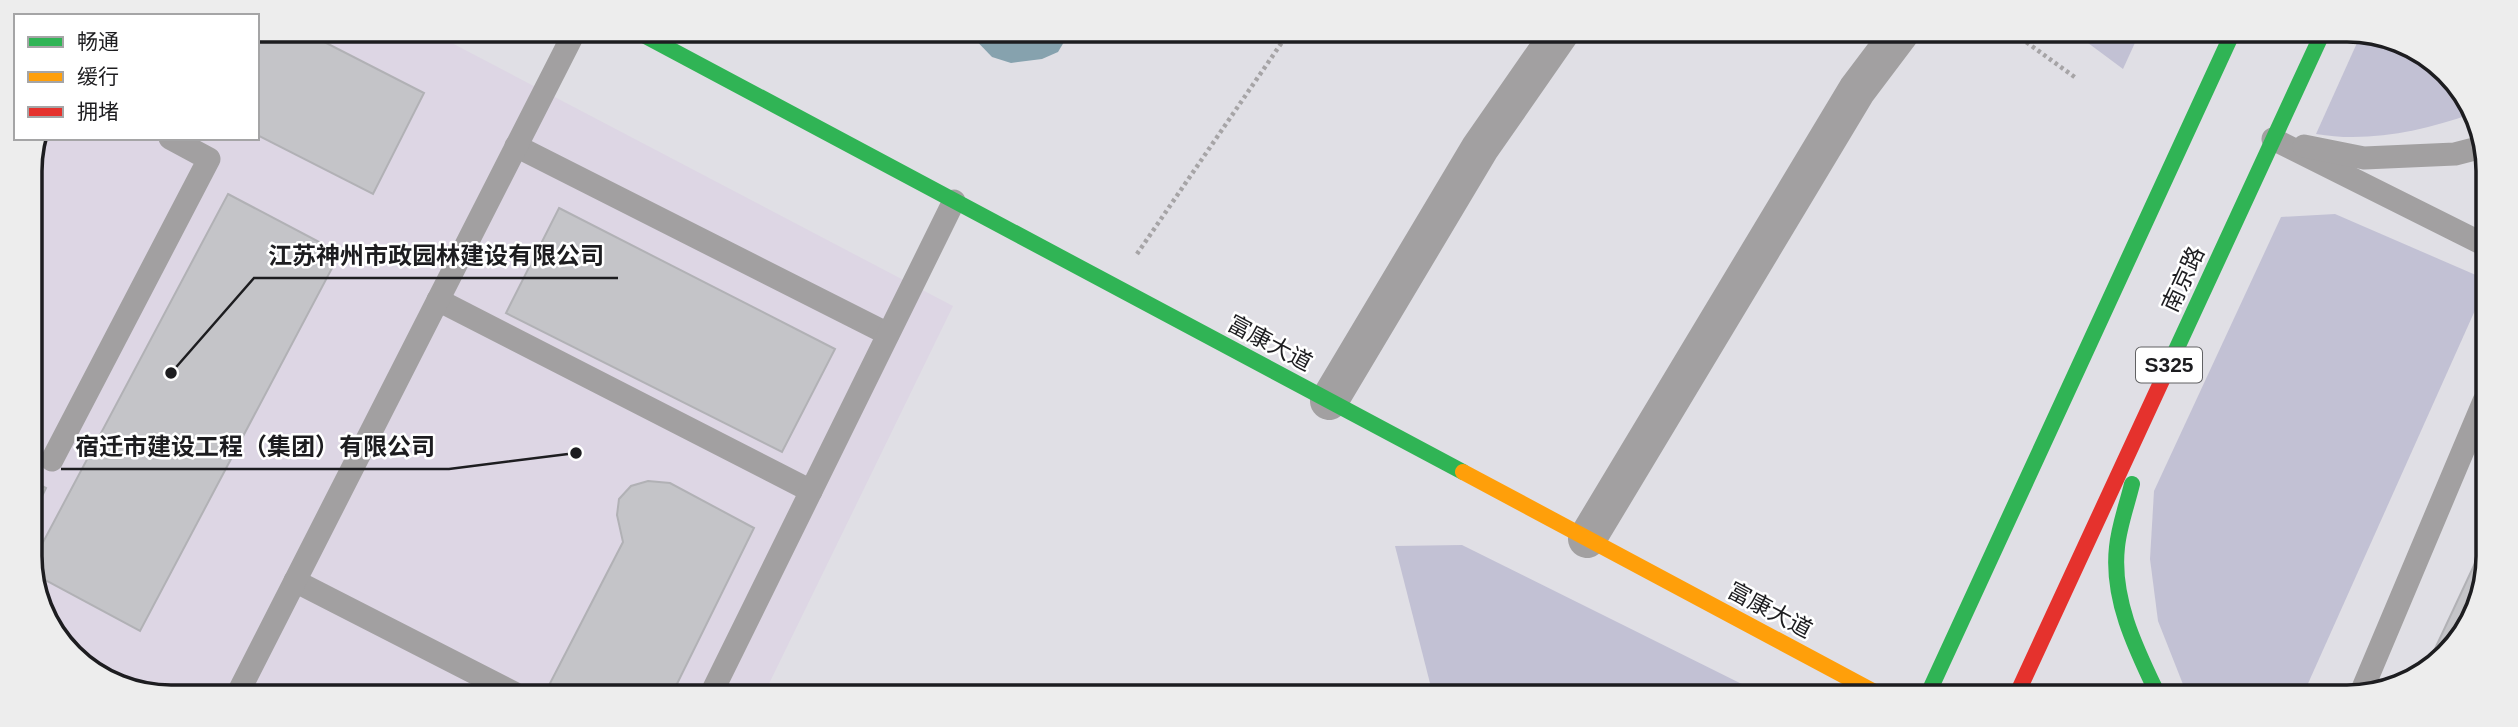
<svg xmlns="http://www.w3.org/2000/svg" width="2518" height="727" font-family="Helvetica,'Noto Sans SC',sans-serif">
<rect width="100%" height="100%" fill="#e0dfe5"/>
<polygon fill="#ddd6e4" points="257,30 427,30 953,306 764,694 135,693 71,656 32,583 30,162 36,138 257,138"/>
<g fill="#c2c1d4">
<polygon points="2076,34 2139,34 2123,69"/>
<path d="M2361,34h22l70,43 18,37c-48,17 -104,29 -155,20z"/>
<polygon points="2335,214 2485,279 2485,288 2302,697 2188,697 2158,621 2150,559 2154,491 2281,217"/>
<polygon points="1462,545 1766,696 1433,695 1395,546"/>
</g>
<polygon fill="#86a2ae" points="967,31 1070,32 1058,52 1042,59 1011,63 992,57"/>
<g fill="#c4c4c8" stroke="#b1b1b5" stroke-width="2">
<polygon points="257,30 301,30 424,93 373,194 257,135"/>
<polygon points="228,194 340,253 140,631 32,573 32,563"/>
<polygon points="559,208 835,349 782,452 506,313"/>
<polygon points="32,481 46,488 32,517"/>
<polygon points="648,481 670,483 754,528 672,694 545,693 623,542 617,515 619,499 631,486"/>
<polygon points="2484,544 2484,592 2440,663 2426,668"/>
</g>
<g fill="none" stroke-linecap="round" stroke-linejoin="round">
<g stroke="#a6a4a6" stroke-width="4.5" stroke-dasharray="3.5 3.5" stroke-linecap="butt">
<polyline points="2015,34 2076,78"/>
<polyline points="1137,254 1289,32"/>
</g>
<g stroke="#a2a0a1" stroke-width="23">
<polyline points="2273,139 2485,245"/>
<polyline points="516,146 888,334"/>
<polyline points="2304,146 2364,158 2455,154 2486,146"/>
<polyline points="438,300 811,491"/>
<polyline points="52,460 209,159 170,138"/>
<polyline points="295,581 514,693"/>
<polyline points="238,693 575,31"/>
<polyline points="711,694 954,201"/>
<polyline points="2360,695 2484,401"/>
</g>
<g stroke="#a2a0a1" stroke-width="38">
<polyline points="1329,401 1480,148 1560,33"/>
<polyline points="1587,539 1857,90 1900,33"/>
</g>
<g stroke="#30b455" stroke-width="16">
<polyline points="636,31 1463,472"/>
<polyline points="2164,376 2322,34"/>
<path d="M2132,484c-5,21 -13,42 -15,63 -6,53 20,104 42,150"/>
<polyline points="1927,696 2232,34"/>
</g>
<polyline stroke="#ff9f0a" stroke-width="16" points="1463,472 1882,696"/>
<polyline stroke="#e5322d" stroke-width="16" points="2016,696 2164,376"/>
</g>
<g text-anchor="middle" stroke-width="5" stroke-linejoin="round" paint-order="stroke">
<rect fill="#fff" stroke="#616163" stroke-width="2" x="2136" y="347.5" width="66" height="35" rx="5"/>
<g font-size="21" font-weight="bold" fill="#1d1d20">
<text x="2169" y="372">S325</text>
</g>
<g font-size="23" fill="#1d1d20" stroke="#fff">
<text transform="translate(2183 279) rotate(-65)" y="8">南京路</text>
<text transform="translate(1270 343) rotate(28)" y="8">富康大道</text>
<text transform="translate(1770 610) rotate(28)" y="8">富康大道</text>
</g>
</g>
<path d="M0 0H2518V727H0ZM171 42H2347A129 129 0 0 1 2476 171V556A129 129 0 0 1 2347 685H171A129 129 0 0 1 42 556V171A129 129 0 0 1 171 42Z" fill="#ededed" fill-rule="evenodd"/>
<path fill="none" stroke="#1d1d20" stroke-width="3.5" d="M171 42H2347A129 129 0 0 1 2476 171V556A129 129 0 0 1 2347 685H171A129 129 0 0 1 42 556V171A129 129 0 0 1 171 42Z"/>
<path fill="none" stroke="#1d1d20" stroke-width="2.5" d="M171 373L254 278H618M576 453L449 469H61"/>
<g fill="#1d1d20" stroke="#fff" stroke-width="2.5">
<circle cx="171" cy="373" r="7"/>
<circle cx="576" cy="453" r="7"/>
</g>
<g font-size="24" text-anchor="middle" font-weight="bold" fill="#1d1d20" stroke="#fff" stroke-width="5" stroke-linejoin="round" paint-order="stroke">
<text x="436" y="264">江苏神州市政园林建设有限公司</text>
<text x="255" y="455">宿迁市建设工程（集团）有限公司</text>
</g>
<rect x="14" y="14" width="245" height="126" fill="#ffffff" stroke="#a5a5a6" stroke-width="2"/>
<rect x="28" y="37" width="35" height="10" fill="#30b455" stroke="#a5a5a6" stroke-width="2"/>
<text x="77" y="49" font-size="21" fill="#1d1d20">畅通</text>
<rect x="28" y="72" width="35" height="10" fill="#ff9f0a" stroke="#a5a5a6" stroke-width="2"/>
<text x="77" y="84" font-size="21" fill="#1d1d20">缓行</text>
<rect x="28" y="107" width="35" height="10" fill="#e5322d" stroke="#a5a5a6" stroke-width="2"/>
<text x="77" y="119" font-size="21" fill="#1d1d20">拥堵</text>
</svg>
